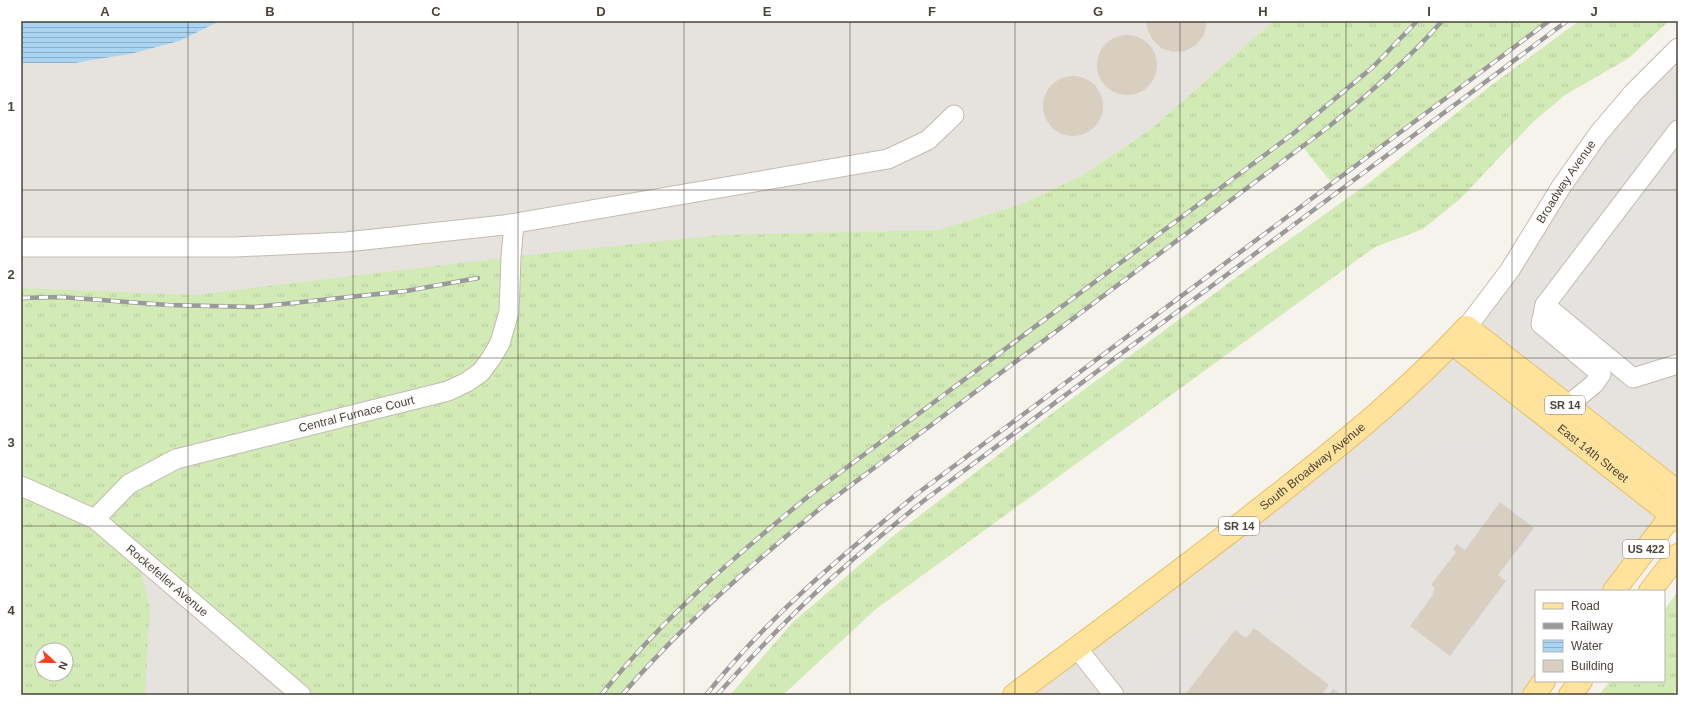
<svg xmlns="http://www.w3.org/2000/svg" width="1699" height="716" font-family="Arial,sans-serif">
<defs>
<pattern id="grass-tufts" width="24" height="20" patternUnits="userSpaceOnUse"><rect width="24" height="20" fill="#d2eab5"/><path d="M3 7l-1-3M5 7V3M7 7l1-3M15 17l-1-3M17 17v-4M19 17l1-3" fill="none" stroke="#b6ca9c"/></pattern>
<pattern id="water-rules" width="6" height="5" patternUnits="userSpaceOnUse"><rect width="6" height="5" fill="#a9d4f2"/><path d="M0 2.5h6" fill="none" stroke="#8caec5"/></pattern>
</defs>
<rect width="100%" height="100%" fill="#f6f3ec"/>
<g fill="#e6e2dd" fill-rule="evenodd">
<path d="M21,21h1252l-122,108 -70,47 -60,28 -84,26 -217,6 -211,459h-488zM42,650h24v24h-24z"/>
<polygon points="1678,48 1678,507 1614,591 1536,591 1536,681 1534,695 1014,695 1429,367 1546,212"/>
</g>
<g fill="url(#grass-tufts)" fill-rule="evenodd">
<path d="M1273,21h275l-216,162 -30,-37 -480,361c-71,57 -140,118 -200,188h-321l-164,-140 13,53 -5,87h-124v-407l173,7 317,-38 209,-22 217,-5 84,-26 60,-28 70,-47zM42,650h24v24h-24z"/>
<polygon points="1579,21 1669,21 1629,58 1565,95 1532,123 1460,199 1423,229 1375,247 876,609 783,695 730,695 792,623 892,537 1051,414 1238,276 1370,182 1489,87"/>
<polygon points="1678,592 1678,690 1671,695 1599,695 1610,681 1664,681 1664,610"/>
</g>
<g fill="#e5e3e0">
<polygon points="1678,90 1678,381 1612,397 1513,318 1595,188 1652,115"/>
<polygon points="1521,427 1615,506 1551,591 1536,591 1536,612 1473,695 1343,695 1292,655 1313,628 1295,616 1298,608 1286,598 1261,632 1234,616 1236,618 1174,695 1107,695 1254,585 1262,565 1285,528 1383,465 1436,445"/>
<polygon points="1082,681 1096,695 1063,695"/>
</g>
<polygon fill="url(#water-rules)" points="21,21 220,21 179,41 134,53 75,63 21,63"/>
<g fill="#d8cfc1">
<polygon points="1146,21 1207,21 1207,22 1204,35 1196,45 1185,51 1173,52 1161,48 1152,39 1147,28"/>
<circle cx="1127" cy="65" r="30"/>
<circle cx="1073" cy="106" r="30"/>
<polygon points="1500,502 1534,528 1498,575 1506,581 1450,656 1410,626 1433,595 1432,594 1435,588 1431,585 1456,552 1453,549 1457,544 1465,550"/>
<polygon points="1254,628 1329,685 1321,695 1185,695 1235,630 1246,638"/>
<polygon points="1333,689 1341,695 1329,695"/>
</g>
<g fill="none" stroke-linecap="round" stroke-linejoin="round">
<defs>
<g id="minor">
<polyline points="21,247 235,247 346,242 504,225 888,159 928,140 954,115"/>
<polyline points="1545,305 1633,378 1678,364"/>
<path id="s1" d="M1467,327l43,-57 51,-83 38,-54 34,-40 45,-45"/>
<polyline points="1567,406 1594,384 1601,374 1541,324 1545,305 1678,130"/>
<path id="s2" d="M21,486l74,33 206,176"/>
<path id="s3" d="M95,519l34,-35 47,-25 272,-68 19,-9 14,-10 11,-15 8,-14 9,-31 2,-55 3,-33"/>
<polyline points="1077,648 1114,695"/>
</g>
<g id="major">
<path id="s4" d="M1452,343l226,177"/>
<polyline points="1614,591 1678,507"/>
<polyline points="1650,591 1678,555"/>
<path id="s5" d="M1014,695c87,-65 175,-130 261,-198 67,-53 134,-107 192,-170l211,165"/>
<polyline points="1534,695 1544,681"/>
<polyline points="1570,695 1581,681"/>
</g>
</defs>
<use href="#minor" stroke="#c2bbae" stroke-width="21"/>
<use href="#major" stroke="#e6c16a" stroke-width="24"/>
<polyline stroke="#c4b79f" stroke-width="2.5" stroke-dasharray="2 2" stroke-linecap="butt" points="529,693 534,695"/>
<use href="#minor" stroke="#fff" stroke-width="19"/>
<use href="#major" stroke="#ffe39c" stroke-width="22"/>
<defs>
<g id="rail">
<polyline points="21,298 60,297 168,305 255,307 406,291 478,278"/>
<path d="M601,695c61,-76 134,-139 209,-200l484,-362 79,-66 44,-46"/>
<path d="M622,695c60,-70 129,-131 200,-188l505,-379c41,-33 80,-67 115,-107"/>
<path d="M706,695c61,-77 136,-140 212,-202l631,-472"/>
<path d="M717,695c34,-38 69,-75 107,-110 33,-30 67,-58 102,-86l641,-478"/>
</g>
</defs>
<use href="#rail" stroke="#9a9a9a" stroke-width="4.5"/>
<use href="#rail" stroke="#fff" stroke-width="3" stroke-dasharray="9" stroke-linecap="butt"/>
</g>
<path fill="none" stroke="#4b4439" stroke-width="1" stroke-opacity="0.55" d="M188,21v674M353,21v674M518,21v674M684,21v674M850,21v674M1015,21v674M1180,21v674M1346,21v674M1512,21v674M21,190h1657M21,358h1657M21,526h1657"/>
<g text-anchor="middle" stroke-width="4" stroke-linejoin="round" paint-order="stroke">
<g fill="#fff" stroke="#817c74" stroke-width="1">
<rect x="1545" y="396" width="40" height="18" rx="3"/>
<rect x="1219" y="517" width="40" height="18" rx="3"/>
<rect x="1623" y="540" width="46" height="18" rx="3"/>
</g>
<g font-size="11" font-weight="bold" fill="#4b4439">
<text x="1565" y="409">SR 14</text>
<text x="1239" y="530">SR 14</text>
<text x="1646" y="553">US 422</text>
</g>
<g font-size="12" fill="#4b4439" stroke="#fff">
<text dy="4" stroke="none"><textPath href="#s1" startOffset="176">Broadway Avenue</textPath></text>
<text dy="4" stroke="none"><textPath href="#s3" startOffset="288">Central Furnace Court</textPath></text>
<text dy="4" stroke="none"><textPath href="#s4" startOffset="179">East 14th Street</textPath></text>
<text dy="4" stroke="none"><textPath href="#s5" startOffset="376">South Broadway Avenue</textPath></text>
<text dy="4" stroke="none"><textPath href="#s2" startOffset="176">Rockefeller Avenue</textPath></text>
</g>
</g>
<rect width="1699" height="716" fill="none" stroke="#ffffff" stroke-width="44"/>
<rect x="1535" y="590" width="130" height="92" fill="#ffffff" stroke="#b7b4b0"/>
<rect x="1543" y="603" width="20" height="6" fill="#ffe39c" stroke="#b7b4b0"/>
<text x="1571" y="610" font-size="12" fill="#4b4439">Road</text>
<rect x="1543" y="623" width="20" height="6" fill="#9a9a9a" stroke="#b7b4b0"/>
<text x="1571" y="630" font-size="12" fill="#4b4439">Railway</text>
<rect x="1543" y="640" width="20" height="12" fill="url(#water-rules)" stroke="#b7b4b0"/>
<text x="1571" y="650" font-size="12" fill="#4b4439">Water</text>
<rect x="1543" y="660" width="20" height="12" fill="#d8cfc1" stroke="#b7b4b0"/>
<text x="1571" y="670" font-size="12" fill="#4b4439">Building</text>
<g transform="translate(54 662) rotate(112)"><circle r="19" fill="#ffffff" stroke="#b7b4b0"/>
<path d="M0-3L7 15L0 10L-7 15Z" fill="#fc3f1d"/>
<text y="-6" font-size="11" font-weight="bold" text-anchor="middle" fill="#4b4439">N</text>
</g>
<rect x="22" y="22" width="1655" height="672" fill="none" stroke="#4b4439" stroke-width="1.5"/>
<g font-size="13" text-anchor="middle" font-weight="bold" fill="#4b4439">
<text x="105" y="16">A</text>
<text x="270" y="16">B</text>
<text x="436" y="16">C</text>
<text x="601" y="16">D</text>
<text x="767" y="16">E</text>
<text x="932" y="16">F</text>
<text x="1098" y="16">G</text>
<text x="1263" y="16">H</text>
<text x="1429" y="16">I</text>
<text x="1594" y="16">J</text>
<text x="11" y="111">1</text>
<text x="11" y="279">2</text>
<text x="11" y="447">3</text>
<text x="11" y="615">4</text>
</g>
</svg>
